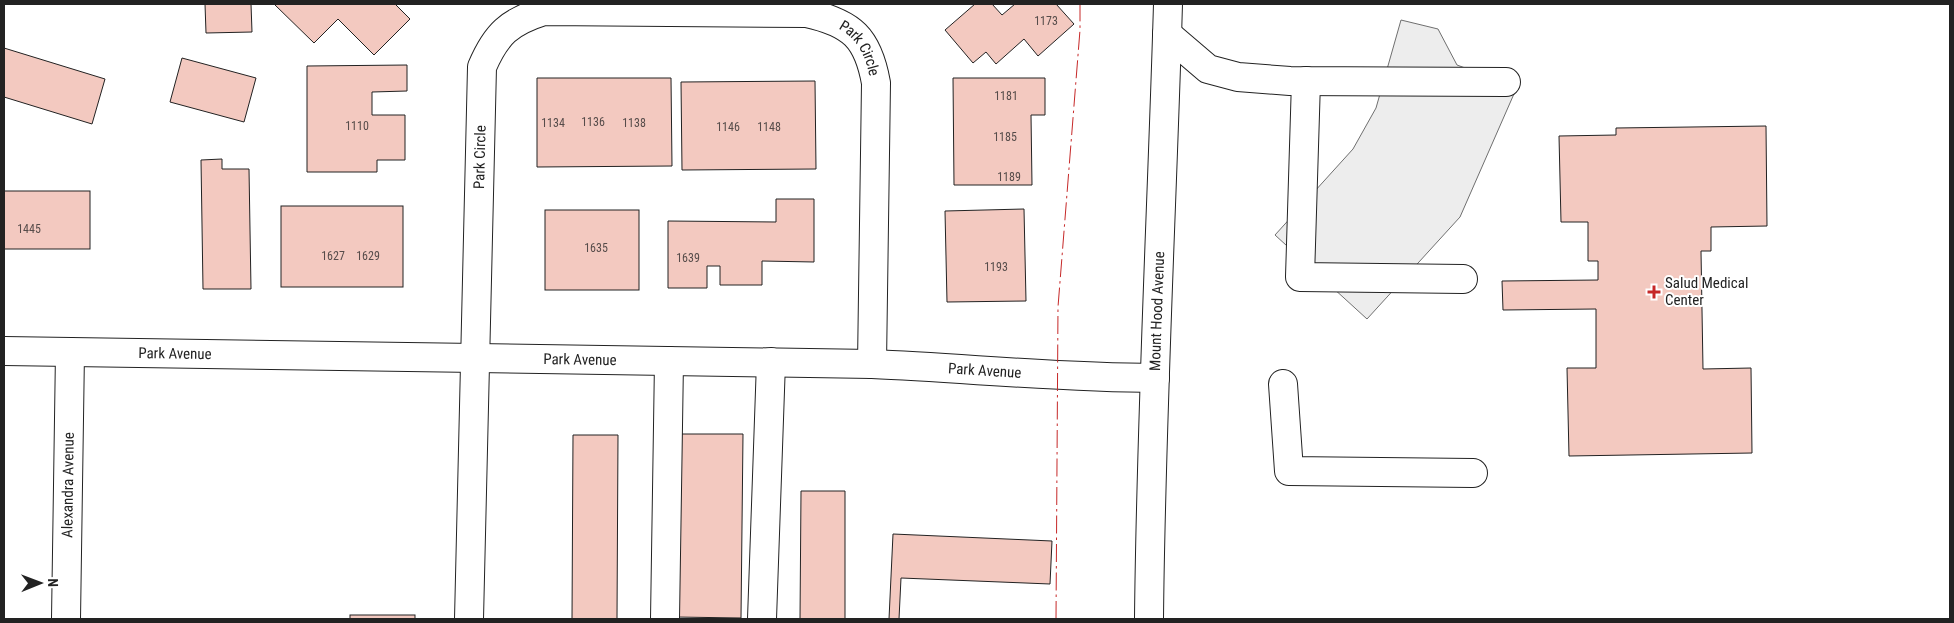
<svg xmlns="http://www.w3.org/2000/svg" width="1954" height="623" font-family="'Roboto Condensed',sans-serif">
<rect width="100%" height="100%" fill="#fff"/>
<polygon fill="#ededed" stroke="#6f6f6f" points="1401,20 1438,29 1457,65 1517,87 1460,217 1367,319 1275,235 1353,149 1376,108"/>
<g fill="#f3c9c0" stroke="#222">
<polygon points="205,4 251,4 252,32 206,33"/>
<polygon points="274,4 395,4 410,19 374,55 338,19 314,43"/>
<polygon points="975,4 992,4 1002,15 1015,4 1056,4 1074,24 1038,56 1024,39 996,64 986,52 973,63 945,30"/>
<polygon points="4,48 105,79 92,124 4,97"/>
<polygon points="182,58 256,78 244,122 170,102"/>
<polygon points="407,65 407,91 372,92 372,115 405,115 405,160 377,160 377,172 307,172 307,66"/>
<polygon points="537,78 671,78 672,166 537,167"/>
<polygon points="953,78 1045,78 1045,115 1031,115 1032,185 954,185"/>
<polygon points="815,81 816,169 682,170 681,82"/>
<polygon points="1766,126 1767,226 1711,227 1711,251 1701,251 1703,369 1751,368 1752,453 1569,456 1567,368 1596,368 1596,309 1503,310 1502,281 1598,280 1598,261 1588,261 1588,222 1561,222 1559,136 1616,135 1616,128"/>
<polygon points="222,159 222,169 249,169 251,289 203,289 201,160"/>
<rect x="4" y="191" width="86" height="58"/>
<polygon points="776,199 814,199 814,262 762,261 762,285 720,285 720,266 707,266 707,288 668,288 668,221 776,222"/>
<rect x="281" y="206" width="122" height="81"/>
<polygon points="1024,209 1026,301 947,302 945,211"/>
<rect x="545" y="210" width="94" height="80"/>
<polygon points="678,434 743,434 741,618 676,617"/>
<polygon points="573,435 618,435 617,619 572,619"/>
<polygon points="801,491 845,491 845,619 800,619"/>
<polygon points="893,534 1052,541 1050,584 901,578 899,619 889,619"/>
<rect x="350" y="615" width="65" height="4"/>
</g>
<g fill="none" stroke-linecap="round" stroke-linejoin="round">
<defs>
<g id="minor">
<polyline points="1167,34 1208,69 1238,77 1290,81 1506,82"/>
<polyline points="1306,81 1300,277 1463,279"/>
<path id="s1" d="M4,351l868,13c94,4 189,14 283,14"/>
<polyline points="1283,384 1289,471 1473,473"/>
<path id="s2" d="M66,619l4,-267"/>
<path id="s3" d="M469,619l13,-552c14,-33 27,-45 62,-56l263,2c45,10 61,25 69,70l-4,281"/>
<polyline points="665,619 669,361"/>
<polyline points="762,619 771,362"/>
</g>
<g id="major">
<path id="s4" d="M1149,619c2,-205 13,-410 19,-615"/>
</g>
</defs>
<use href="#minor" stroke="#222" stroke-width="30"/>
<use href="#major" stroke="#222" stroke-width="30"/>
<use href="#minor" stroke="#fff" stroke-width="28"/>
<use href="#major" stroke="#fff" stroke-width="28"/>
<polyline stroke="#c62828" stroke-width="1" stroke-dasharray="18 4 2.5 4" stroke-linecap="butt" points="1056,619 1058,307 1080,30 1080,4"/>
</g>
<path fill="#c62828" stroke="#fff" stroke-width="2" d="M1651.5 284.5h5v5h5v5h-5v5h-5v-5h-5v-5h5z"/>
<g text-anchor="middle" stroke-width="4" stroke-linejoin="round" paint-order="stroke">
<g font-size="12" fill="#564c4a">
<text x="1046" y="25">1173</text>
<text x="1006" y="100">1181</text>
<text x="593" y="126">1136</text>
<text x="553" y="127">1134</text>
<text x="634" y="127">1138</text>
<text x="357" y="130">1110</text>
<text x="728" y="131">1146</text>
<text x="769" y="131">1148</text>
<text x="1005" y="141">1185</text>
<text x="1009" y="181">1189</text>
<text x="29" y="233">1445</text>
<text x="596" y="252">1635</text>
<text x="333" y="260">1627</text>
<text x="368" y="260">1629</text>
<text x="688" y="262">1639</text>
<text x="996" y="271">1193</text>
</g>
<g font-size="15" fill="#222" stroke="#fff">
<text dy="5" stroke="none"><textPath href="#s3" startOffset="970">Park Circle</textPath></text>
<text dy="5" stroke="none"><textPath href="#s3" startOffset="462">Park Circle</textPath></text>
<text dy="5" stroke="none"><textPath href="#s4" startOffset="308">Mount Hood Avenue</textPath></text>
<text dy="5" stroke="none"><textPath href="#s1" startOffset="171">Park Avenue</textPath></text>
<text dy="5" stroke="none"><textPath href="#s1" startOffset="576">Park Avenue</textPath></text>
<text dy="5" stroke="none"><textPath href="#s1" startOffset="981">Park Avenue</textPath></text>
<text dy="5" stroke="none"><textPath href="#s2" startOffset="134">Alexandra Avenue</textPath></text>
</g>
<g font-size="15" fill="#222" stroke="#fff" text-anchor="start">
<text x="1665" y="288">Salud Medical<tspan x="1665" dy="17">Center</tspan></text>
</g>
</g>
<rect width="1954" height="623" fill="none" stroke="#222222" stroke-width="10"/>
<g transform="translate(40 583) rotate(89)" stroke="#ffffff" stroke-width="4" paint-order="stroke">
<path d="M0-4L9 19L0 12L-9 19Z" fill="#222222"/>
<text y="-8" font-size="14" font-weight="bold" text-anchor="middle" fill="#222222">N</text>
</g>
</svg>
